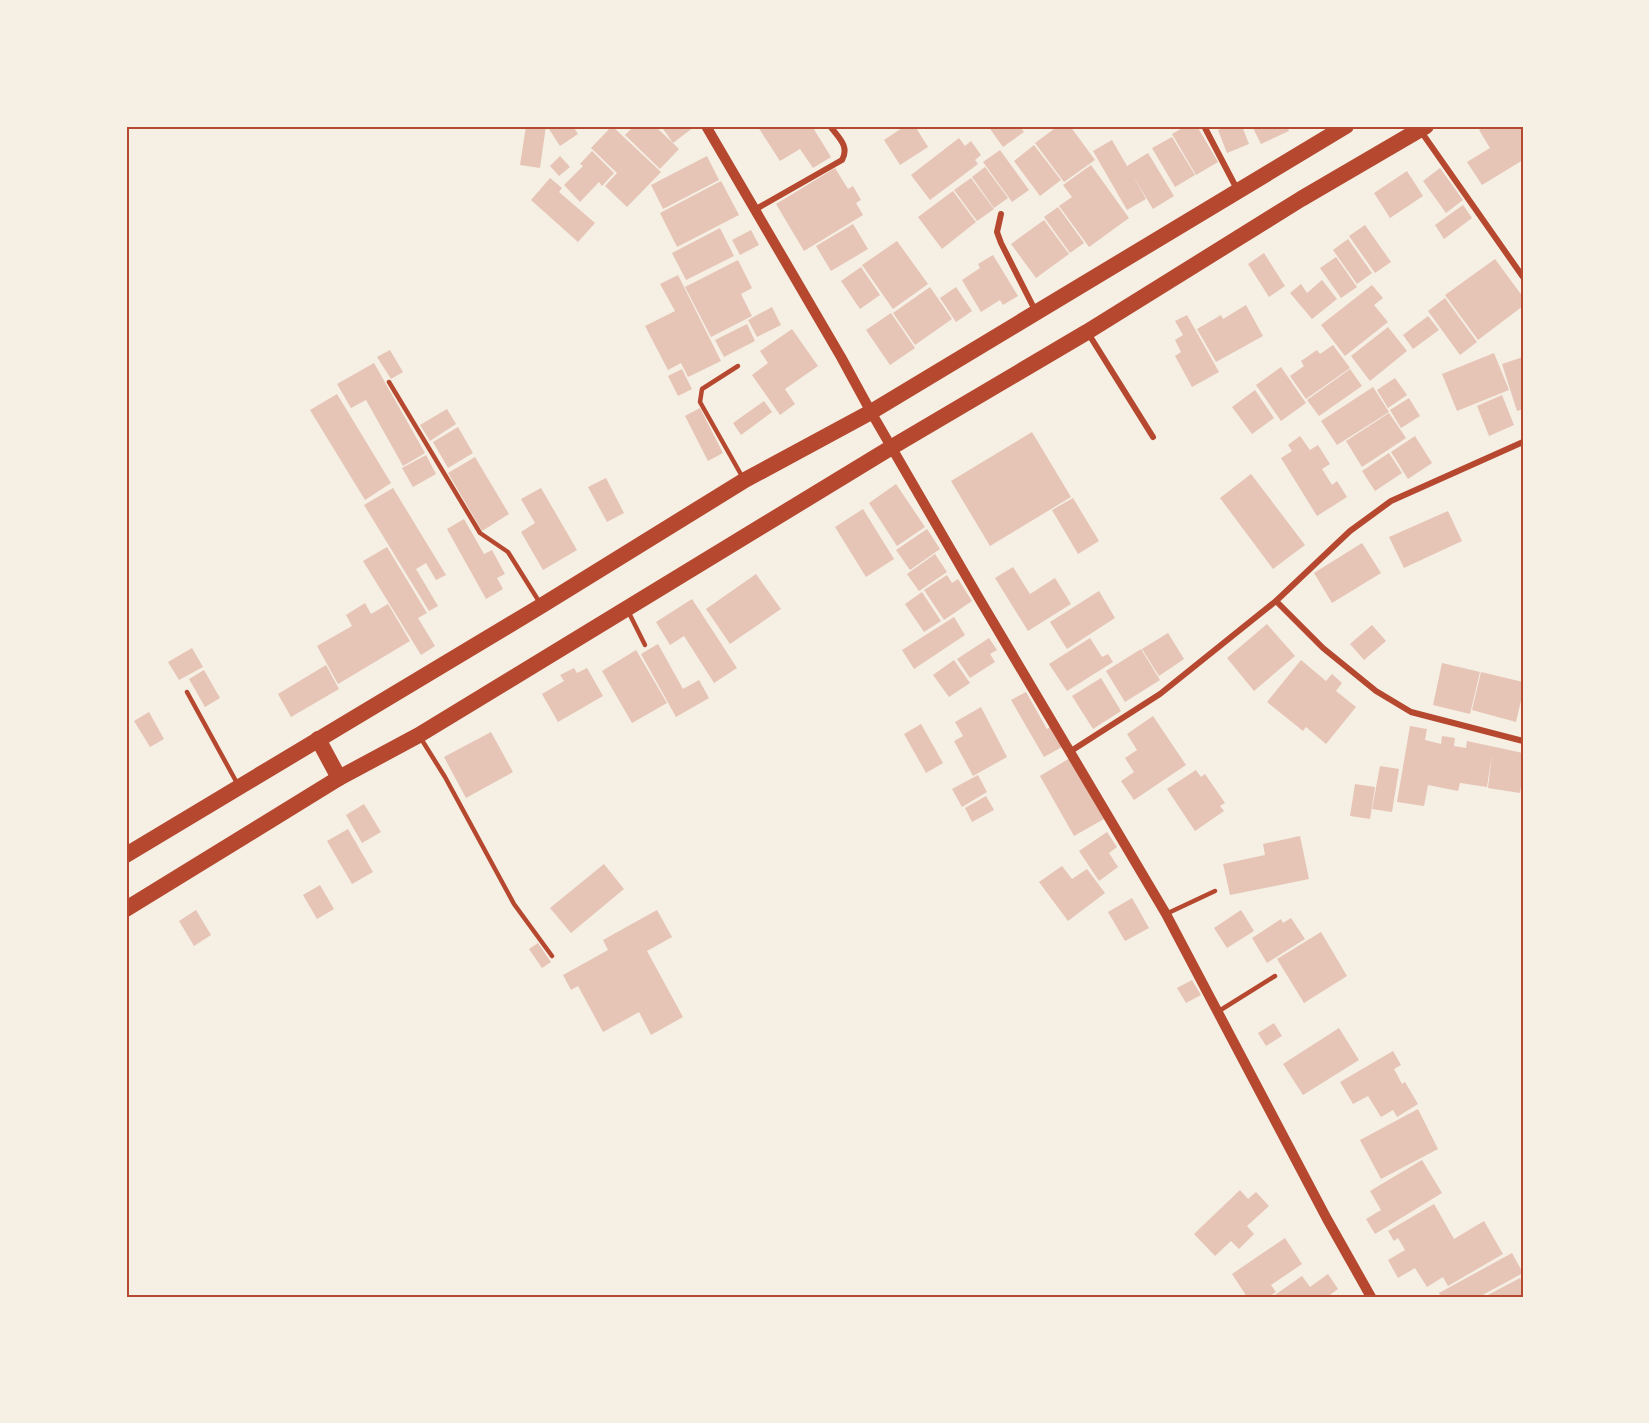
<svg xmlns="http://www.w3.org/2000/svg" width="1649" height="1423" font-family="'Public Sans',sans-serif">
<rect width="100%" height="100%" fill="#f6efe4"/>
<g fill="#e6c5b7">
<polygon points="526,126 546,126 540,168 520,165"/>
<polygon points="547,126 573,126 578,134 560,146"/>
<polygon points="612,126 661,172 627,207 605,186 617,173 591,148"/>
<polygon points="634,126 655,126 679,149 660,169 625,135"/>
<polygon points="661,126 693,126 694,127 673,143"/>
<polygon points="760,126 812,126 831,157 813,168 800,149 780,161 758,127"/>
<polygon points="905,126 915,126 928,147 900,165 884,140"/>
<polygon points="988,126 1019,126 1024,132 1003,147"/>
<polygon points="1058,126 1070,126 1095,160 1064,182 1035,143"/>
<polygon points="1186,126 1197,126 1218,162 1196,175 1172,134"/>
<polygon points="1229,126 1242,126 1249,144 1227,153 1218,130"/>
<polygon points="1252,126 1287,126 1289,131 1261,144"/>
<polygon points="1485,126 1523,126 1523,160 1482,185 1467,162 1490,148 1479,130"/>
<polygon points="1172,137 1195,175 1175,187 1152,148"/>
<polygon points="959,138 965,146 971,141 981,155 975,160 978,164 930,200 911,175"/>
<polygon points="1112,140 1127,166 1148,153 1174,196 1153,209 1133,176 1146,199 1127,210 1093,151"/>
<polygon points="1034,145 1061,180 1040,196 1014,161"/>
<polygon points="1000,150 1029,190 1012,202 983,162"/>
<polygon points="592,151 614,173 602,186 599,182 580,202 564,185 583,166 580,164"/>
<polygon points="560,156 570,167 559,176 550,166"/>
<polygon points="707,156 719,180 663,209 651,185"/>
<polygon points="1091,165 1129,218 1089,247 1059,206 1072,197 1063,185"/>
<polygon points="985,167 1008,198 994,208 972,177"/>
<polygon points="835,168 848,189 853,186 861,200 856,203 863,215 804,251 776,204"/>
<polygon points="1440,168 1463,200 1446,213 1423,181"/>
<polygon points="1407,171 1423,196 1390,218 1374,193"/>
<polygon points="550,178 562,188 559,192 595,223 578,242 531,200"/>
<polygon points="971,178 994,209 977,221 954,190"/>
<polygon points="721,181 739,215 677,247 660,213"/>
<polygon points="953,191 976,222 942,249 918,217"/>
<polygon points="1463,205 1472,218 1444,239 1435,225"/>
<polygon points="1058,207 1084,243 1070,253 1044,217"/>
<polygon points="1044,220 1069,254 1036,278 1011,244"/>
<polygon points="853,224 868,249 831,271 816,246"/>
<polygon points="1365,225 1391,262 1375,273 1349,236"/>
<polygon points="720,228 734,256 686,280 672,253"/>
<polygon points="751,230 759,245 740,255 732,240"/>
<polygon points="1348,239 1372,273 1357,284 1333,250"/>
<polygon points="897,241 928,284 893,309 862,265"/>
<polygon points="1264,253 1285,286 1269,297 1248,264"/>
<polygon points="993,255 1018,296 1003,305 1000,300 981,312 962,280 980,268 978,264"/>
<polygon points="1336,257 1357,287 1341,298 1320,268"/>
<polygon points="1495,259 1523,297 1523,306 1478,340 1445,295"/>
<polygon points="738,260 752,288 741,294 752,316 711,337 685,287"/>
<polygon points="861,267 880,295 860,309 841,281"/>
<polygon points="678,275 721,361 688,377 681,363 668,370 645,326 675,311 660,284"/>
<polygon points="1322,280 1337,299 1312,319 1290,293 1301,284 1307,293"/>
<polygon points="1372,285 1383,298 1374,305 1388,322 1345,356 1321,325"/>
<polygon points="930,287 952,319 915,345 893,313"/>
<polygon points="956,287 972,311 956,322 940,298"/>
<polygon points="1445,298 1477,342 1460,355 1428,311"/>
<polygon points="1246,305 1263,336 1216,362 1197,329 1221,315 1223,319"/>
<polygon points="772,307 781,325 757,337 748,320"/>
<polygon points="891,313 915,348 890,365 866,330"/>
<polygon points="1187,315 1219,372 1192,387 1175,356 1181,352 1175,340 1183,335 1175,321"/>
<polygon points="1428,316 1439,330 1413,349 1403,335"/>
<polygon points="747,324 755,341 724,357 715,340"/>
<polygon points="1388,327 1407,351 1370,381 1351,356"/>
<polygon points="792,329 818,366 785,389 795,404 780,415 752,375 768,363 760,351"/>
<polygon points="1333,345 1350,368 1306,399 1290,376 1304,366 1301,361 1317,350 1320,354"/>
<polygon points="390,350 403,372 391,379 377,357"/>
<polygon points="1494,353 1509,390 1457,411 1442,374"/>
<polygon points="1523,357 1523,409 1517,411 1502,364"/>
<polygon points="374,363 425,453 403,466 366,400 351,408 337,384"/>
<polygon points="1281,367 1306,403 1281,421 1256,385"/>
<polygon points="682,369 692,389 678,396 668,376"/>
<polygon points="1350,369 1362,386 1319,416 1307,400"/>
<polygon points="1395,378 1407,395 1388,408 1377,390"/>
<polygon points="1373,387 1389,412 1337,445 1321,421"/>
<polygon points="1255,390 1274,418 1252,434 1232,407"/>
<polygon points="337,394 391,483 365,500 310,410"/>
<polygon points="1502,395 1514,425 1489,436 1477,406"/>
<polygon points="1409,398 1420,416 1401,428 1390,410"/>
<polygon points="764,401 772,412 741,435 733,423"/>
<polygon points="700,408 723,453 708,461 685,416"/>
<polygon points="447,409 456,424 430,441 420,425"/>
<polygon points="1389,413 1406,438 1362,467 1346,441"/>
<polygon points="458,427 473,453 448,468 433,442"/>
<polygon points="1032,432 1071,497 990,546 951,481"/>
<polygon points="1300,436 1310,450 1318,445 1330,464 1322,469 1332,485 1337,481 1347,497 1317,516 1281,458 1292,451 1288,445"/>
<polygon points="1415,436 1432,463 1408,479 1391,452"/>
<polygon points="1389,453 1402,473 1375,491 1362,471"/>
<polygon points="426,455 436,474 413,487 402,468"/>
<polygon points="475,457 509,514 482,531 448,473"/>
<polygon points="1251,474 1305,545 1273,569 1220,498"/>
<polygon points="606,478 624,513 607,522 588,487"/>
<polygon points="896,484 925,527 897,546 869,503"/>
<polygon points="393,488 446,575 436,580 426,563 416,569 438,606 429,611 364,505"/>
<polygon points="541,488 577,550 543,570 521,532 535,523 521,499"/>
<polygon points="1073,498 1099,541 1078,554 1052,510"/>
<polygon points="863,509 894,559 866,577 835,527"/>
<polygon points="1448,511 1462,541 1404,568 1389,537"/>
<polygon points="464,519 484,554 492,550 505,574 497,578 503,589 486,599 447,529"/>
<polygon points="927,529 940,549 910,570 896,550"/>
<polygon points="1362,543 1381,573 1332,603 1314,573"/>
<polygon points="387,547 427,613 418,618 435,646 421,655 363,561"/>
<polygon points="935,554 947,572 919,591 907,574"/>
<polygon points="1013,567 1030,594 1055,578 1071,604 1028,631 995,578"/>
<polygon points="756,574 781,609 730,644 706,609"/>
<polygon points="947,575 952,583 958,579 972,601 944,620 924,590"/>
<polygon points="1099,591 1115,618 1067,649 1050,622"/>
<polygon points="922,592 941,621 924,632 905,604"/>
<polygon points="692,599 737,668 714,683 684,636 670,645 656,622"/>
<polygon points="365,603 371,614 388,604 410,641 338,684 317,646 352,626 346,615"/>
<polygon points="954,617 965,635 914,669 902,650"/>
<polygon points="1267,624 1295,656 1254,691 1227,658"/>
<polygon points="1372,625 1386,641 1364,660 1350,644"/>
<polygon points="1168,633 1184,659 1159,676 1142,649"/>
<polygon points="989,638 997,650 990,654 995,662 970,678 957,659"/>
<polygon points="1090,638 1102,657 1108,654 1113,662 1067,691 1049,664"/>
<polygon points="658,644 683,689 699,680 709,698 676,717 641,654"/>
<polygon points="192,648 203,667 179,680 168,662"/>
<polygon points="1141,649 1160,680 1125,702 1106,671"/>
<polygon points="636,650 667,703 632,723 602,671"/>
<polygon points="954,660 970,683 949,697 933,675"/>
<polygon points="1301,660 1326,681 1332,674 1342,683 1336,691 1356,707 1326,744 1306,727 1303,731 1267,702"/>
<polygon points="1442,663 1480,672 1470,714 1433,705"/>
<polygon points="326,665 339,689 291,717 278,694"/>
<polygon points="574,668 577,673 587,668 603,696 558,722 542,694 564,681 560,675"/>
<polygon points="204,670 220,698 205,707 189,679"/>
<polygon points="1481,672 1523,682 1523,692 1516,722 1472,710"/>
<polygon points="1101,678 1121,711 1093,729 1072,696"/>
<polygon points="1026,692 1047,729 1050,727 1062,747 1044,757 1011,700"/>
<polygon points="981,707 1007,757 973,776 954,741 963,736 955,722"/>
<polygon points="149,712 164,739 150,747 134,721"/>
<polygon points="1153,716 1186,765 1134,800 1121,781 1134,772 1125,758 1137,750 1127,734"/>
<polygon points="921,724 943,763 926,773 904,734"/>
<polygon points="1410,726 1427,729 1425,740 1441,744 1442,736 1455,738 1454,746 1466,748 1467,741 1523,753 1523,774 1520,793 1488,788 1492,754 1487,787 1460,783 1458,791 1428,785 1424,806 1397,802"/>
<polygon points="491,732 513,772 466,798 444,757"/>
<polygon points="1070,758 1104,819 1074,836 1040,776"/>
<polygon points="1380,766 1399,769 1392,812 1372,809"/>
<polygon points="1196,770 1201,777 1205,774 1225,803 1220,806 1224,811 1195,831 1167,789"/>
<polygon points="978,775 987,792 962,807 952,789"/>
<polygon points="1355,784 1375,787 1370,819 1350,816"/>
<polygon points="986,796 994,810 972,822 965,808"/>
<polygon points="364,804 381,832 362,843 346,815"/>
<polygon points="348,829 373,872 352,884 327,841"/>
<polygon points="1107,832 1117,847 1109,853 1118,867 1099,881 1079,851"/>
<polygon points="1300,836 1309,879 1230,895 1223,864 1265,855 1263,844"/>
<polygon points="604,864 624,889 571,933 550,908"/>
<polygon points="1062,866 1072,879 1087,869 1105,893 1068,921 1039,882"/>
<polygon points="320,885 334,909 317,919 303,895"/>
<polygon points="1132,898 1149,928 1125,941 1108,912"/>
<polygon points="196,910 211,935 194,946 179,921"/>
<polygon points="657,910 672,937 647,951 683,1017 651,1035 639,1012 603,1032 578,986 571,990 563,975 608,950 603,940"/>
<polygon points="1241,910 1254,931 1227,948 1214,928"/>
<polygon points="1291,918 1305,939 1267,963 1252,938 1281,919 1283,923"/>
<polygon points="1321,932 1347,976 1304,1003 1277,959"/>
<polygon points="538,943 551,962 542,968 529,949"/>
<polygon points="1192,980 1201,995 1186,1003 1177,988"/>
<polygon points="1274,1023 1282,1036 1266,1046 1258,1033"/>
<polygon points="1339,1028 1359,1060 1303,1095 1283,1064"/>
<polygon points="1393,1051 1401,1065 1394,1069 1402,1084 1405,1082 1418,1104 1397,1117 1393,1110 1381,1117 1368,1096 1353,1104 1340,1082"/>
<polygon points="1418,1109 1438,1149 1381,1179 1360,1140"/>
<polygon points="1422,1160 1442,1193 1375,1234 1366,1219 1381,1210 1370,1191"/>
<polygon points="1240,1190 1248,1199 1256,1192 1269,1206 1247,1226 1254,1234 1239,1249 1231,1241 1215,1256 1194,1234"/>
<polygon points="1434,1204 1454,1239 1484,1221 1503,1254 1448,1286 1443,1277 1427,1287 1415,1268 1398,1278 1388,1260 1405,1250 1398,1238 1394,1241 1388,1231"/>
<polygon points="1285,1238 1302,1264 1271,1285 1276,1292 1269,1297 1247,1297 1232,1274"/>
<polygon points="1512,1253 1523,1273 1479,1297 1441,1297 1439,1293"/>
<polygon points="1328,1274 1338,1289 1327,1297 1272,1297 1302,1276 1310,1287"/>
<polygon points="1520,1278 1523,1284 1523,1297 1484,1297"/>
</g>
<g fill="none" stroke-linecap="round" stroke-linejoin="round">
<g stroke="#b5482f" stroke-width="4.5">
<polyline points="738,366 702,389 700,402 743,478"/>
<polyline points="389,382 480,533 508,552 540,603"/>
<polyline points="628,611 645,645"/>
<polyline points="187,692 237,783"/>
<polyline points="420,737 445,777 514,904 552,956"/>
<polyline points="1166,914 1215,891"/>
<polyline points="1219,1011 1275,976"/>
</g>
<g stroke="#b5482f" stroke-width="6">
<polyline points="1204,126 1238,191"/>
<polyline points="1420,130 1523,277"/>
<path d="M756,209l86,-49c8,-14 -4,-23 -12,-34"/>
<polyline points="1001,214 997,232 1001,243 1036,312"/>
<polyline points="1088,333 1153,437"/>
<polyline points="1276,601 1323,648 1376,691 1411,712 1523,741"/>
<polyline points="1071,751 1160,694 1276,601 1350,531 1391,501 1523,442"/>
</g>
<polyline stroke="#b5482f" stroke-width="10" points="706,126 841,357 871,412 980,600 1166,914 1327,1219 1371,1297"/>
<g stroke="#b5482f" stroke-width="16">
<polyline points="318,739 339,778"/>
<polyline points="126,855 541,606 745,480 871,412 1346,126"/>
<polyline points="126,909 339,778 419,735 892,447 1087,332 1301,199 1426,126"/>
</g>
</g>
<rect width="1649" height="1423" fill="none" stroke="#f6efe4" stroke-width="255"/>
<rect x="128" y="128" width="1394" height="1168" fill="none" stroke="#b5482f" stroke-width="2"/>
</svg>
